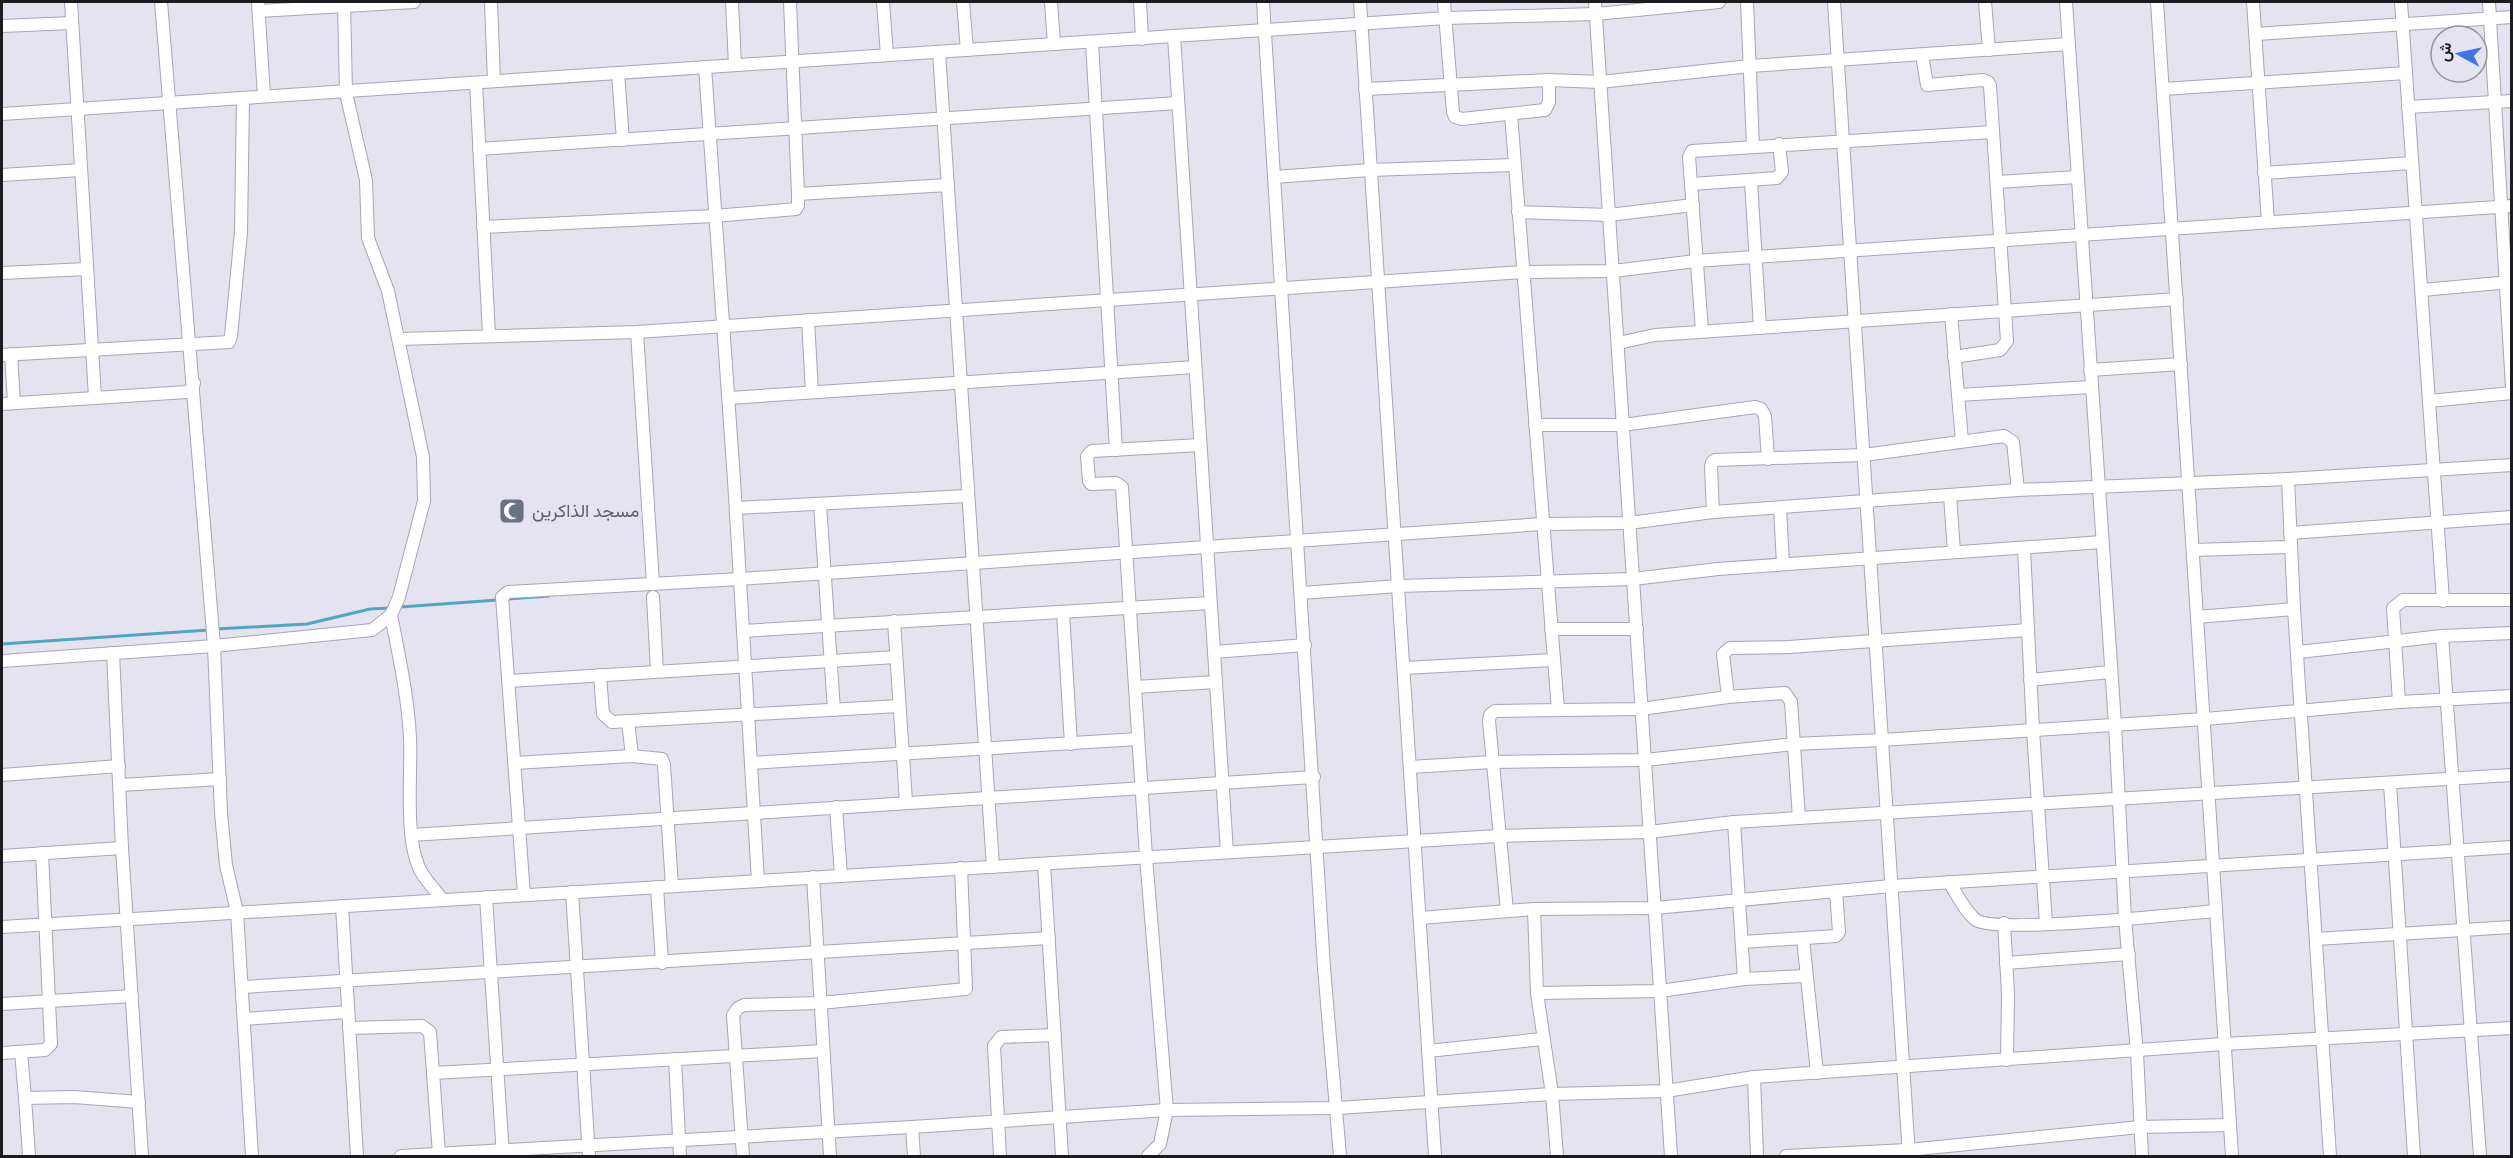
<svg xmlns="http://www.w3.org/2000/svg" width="2513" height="1158" font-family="Commissioner,Vazirmatn,sans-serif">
<rect width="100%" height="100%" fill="#e4e3ef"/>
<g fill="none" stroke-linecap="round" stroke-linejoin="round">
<g stroke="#50a7c5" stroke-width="3">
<polyline points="508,599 549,596"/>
<polyline points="400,607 498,600"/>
<polyline points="216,629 307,624 370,609 390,608"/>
<polyline points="2,644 209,630"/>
</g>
<defs>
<g id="minor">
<polyline points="71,2 95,397"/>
<polyline points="161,2 214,646 221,813 226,865 237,912 252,1156"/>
<polyline points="258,2 264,96"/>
<polyline points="491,2 494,81"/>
<polyline points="732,2 735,65"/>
<polyline points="883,2 887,55"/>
<polyline points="963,2 967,50"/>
<polyline points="1051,2 1054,44"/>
<polyline points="1140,2 1142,39"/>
<polyline points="1263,2 1324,968 1340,1156"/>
<polyline points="1360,2 1435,1156"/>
<polyline points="1444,2 1453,112 1455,117 1462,119 1545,110 1549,102 1549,80"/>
<polyline points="1595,2 1671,1156"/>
<polyline points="1747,2 1753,146"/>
<polyline points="1834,2 1909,1156"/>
<polyline points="1985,2 1989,50"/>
<polyline points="2066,2 2115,724 2125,919 2137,1052 2142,1156"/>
<polyline points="2157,2 2232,1156"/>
<polyline points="2253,2 2268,222"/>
<polyline points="2401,2 2443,601"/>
<polyline points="2489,2 2512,387"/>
<polyline points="259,11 414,2"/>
<polyline points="2,26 72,23"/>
<polyline points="2256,34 2512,17"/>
<polyline points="1174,36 1227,852"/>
<polyline points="1092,43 1116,450"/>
<polyline points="939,52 993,867"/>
<polyline points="1922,55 1927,85 1983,80 1988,82 1990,86 2007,341 2000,350 1954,357"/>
<polyline points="705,67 734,480 758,881"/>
<polyline points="618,73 623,140"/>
<polyline points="476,83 489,335"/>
<polyline points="1365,89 1549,80 1600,82 1750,66 2069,44"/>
<polyline points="2163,89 2406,73"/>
<polyline points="2408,107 2512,101"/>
<polyline points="2,114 1446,18 1596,14 1719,2"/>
<polyline points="1511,114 1558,710"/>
<polyline points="479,149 1178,103"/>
<polyline points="2264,173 2412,163"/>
<polyline points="2,175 81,170"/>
<polyline points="1274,177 1370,170 1514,165"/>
<polyline points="1751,181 1760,328"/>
<polyline points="1997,182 2078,177"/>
<polyline points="1692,184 1777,178 1782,172 1779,144"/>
<polyline points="798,194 948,185"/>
<polyline points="1518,212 1609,215 1693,205"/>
<polyline points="483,227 714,216 796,209 798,205 798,194 790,2"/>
<polyline points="2,273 87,269"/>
<polyline points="2422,290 2510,282"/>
<polyline points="1951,314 1962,441"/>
<polyline points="808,320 812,392"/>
<polyline points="1702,331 1689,157 1692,151 1993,132"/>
<polyline points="637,332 653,584"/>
<polyline points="399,339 637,332 1523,272 1613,271 1696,261 2512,206"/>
<polyline points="1618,343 1655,335 2177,299"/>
<polyline points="11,354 14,403"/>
<polyline points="2,355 229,342 231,336 241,232 243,98"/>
<polyline points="2090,370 2181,364"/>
<polyline points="1958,395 2091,387"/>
<polyline points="729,398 1195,367"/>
<polyline points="2429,401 2512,393"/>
<polyline points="2,404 187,392 192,389 194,383"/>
<polyline points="1535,425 1623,425 1755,407 1761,409 1765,416 1768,459"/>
<polyline points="2288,479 2294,609 2330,1156"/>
<polyline points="1950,495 1954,552"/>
<polyline points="820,504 834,710"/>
<polyline points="736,508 967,496"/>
<polyline points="1780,508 1783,564"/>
<polyline points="1713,512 1711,467 1712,462 1715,460 1864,455 2004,436 2013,442 2018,490"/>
<polyline points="2290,533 2512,517"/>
<polyline points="2024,549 2033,730 2046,924"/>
<polyline points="2193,550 2291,547"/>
<polyline points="1301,593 1398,586 1633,579 1718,569 2102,542"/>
<polyline points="653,597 657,671"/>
<polyline points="1063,612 1071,744"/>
<path d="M391,615c8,41 17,82 19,123 2,37 -7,106 13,137 6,9 14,17 20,25"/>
<polyline points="2197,617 2294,609"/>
<polyline points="894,621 906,802"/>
<polyline points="1551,629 1637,629"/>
<polyline points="743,631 1210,603"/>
<polyline points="2442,636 2480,1156"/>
<polyline points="1214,652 1305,645"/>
<polyline points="2299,652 2442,636 2512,633"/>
<polyline points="113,653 122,848 142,1156"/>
<polyline points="2,661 214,646 372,630 391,615 399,597 424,501 423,457 388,291 368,238 366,180 346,93 344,2"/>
<polyline points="1404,668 1554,660"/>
<polyline points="600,675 603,714 612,722 899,706"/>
<polyline points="2030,680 2110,672"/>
<polyline points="509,681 896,657"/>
<polyline points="1135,687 1216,682"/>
<polyline points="1728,697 1723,654 1730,648 1789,647 2028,630"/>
<polyline points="2399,702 2393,608 2403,600 2512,600"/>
<polyline points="628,721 632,756"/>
<polyline points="515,763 632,756 662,759 664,765 672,886"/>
<polyline points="751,763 1138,739"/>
<polyline points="1410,767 1492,762 1645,760 1794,744 1882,740 2205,719 2399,702 2512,696"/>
<polyline points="2,775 119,766"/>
<polyline points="2390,783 2414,1156"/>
<polyline points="120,785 220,779"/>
<polyline points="836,807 841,876"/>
<polyline points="1734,822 1744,979"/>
<polyline points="412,835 1314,777"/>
<polyline points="2,856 122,848"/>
<polyline points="1044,864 1062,1156"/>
<polyline points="813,877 830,1156"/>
<path d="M1949,882c8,12 16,30 27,38 20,14 206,-6 240,-9"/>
<polyline points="657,887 662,963"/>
<polyline points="572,892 589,1156"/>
<polyline points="524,895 502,597 508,592 740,579 1543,524 1629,523 1713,512 2018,490 2288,479 2512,465"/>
<polyline points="486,897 503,1156"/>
<polyline points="342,906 357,1156"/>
<polyline points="1534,909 1537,993 1552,1094 1557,1156"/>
<polyline points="1507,911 1489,721 1490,715 1495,711 1641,709 1728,697 1785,693 1791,702 1799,818"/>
<polyline points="1420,918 1534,909 1655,908 1891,886 2512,847"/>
<polyline points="2004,923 2008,994 2007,1060"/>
<polyline points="2,927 1498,836 1649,832 1734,822 2512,775"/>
<polyline points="1803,939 1817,1073"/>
<polyline points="2316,939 2512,927"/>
<polyline points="1742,942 1836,936 1839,932 1836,891"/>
<polyline points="2006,963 2129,954"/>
<polyline points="242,987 1049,938"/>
<polyline points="1537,993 1660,991 1744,979 1806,976"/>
<polyline points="2,1004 132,996"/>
<polyline points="244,1019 348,1012"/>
<polyline points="349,1028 422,1026 430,1032 439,1154"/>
<polyline points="1428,1051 1542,1039"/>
<polyline points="21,1052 25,1098"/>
<polyline points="2,1053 45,1050 51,1044 42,853"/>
<polyline points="675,1059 680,1156"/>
<polyline points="433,1073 823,1051"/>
<polyline points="1754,1077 1757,1156"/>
<polyline points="912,1127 914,1156"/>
<polyline points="29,1156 25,1098 74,1097 139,1102"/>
<polyline points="401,1156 912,1127 1167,1110 1337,1108 1552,1094 1666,1091 1754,1077 2224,1044 2512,1028"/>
<polyline points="743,1156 733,1015 738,1008 744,1005 820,1003 966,989 961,868"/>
<polyline points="1000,1156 994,1046 1001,1037 1055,1035"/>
<polyline points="1148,1156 1160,1144 1167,1110 1146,857 1122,487 1116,483 1091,484 1089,481 1087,456 1092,451 1200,445"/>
<polyline points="1786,1156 1908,1150 2140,1127 2230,1125"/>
</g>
</defs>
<use href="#minor" stroke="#a7a6b1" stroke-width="14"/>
<use href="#minor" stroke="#fff" stroke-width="12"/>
</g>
<defs>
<symbol id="mosque-square" viewBox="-11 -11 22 22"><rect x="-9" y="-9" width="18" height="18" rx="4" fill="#6b7280" stroke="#e4e3ef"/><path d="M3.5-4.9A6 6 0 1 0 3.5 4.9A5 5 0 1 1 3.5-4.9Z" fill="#fff"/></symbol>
</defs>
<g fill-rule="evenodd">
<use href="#mosque-square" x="497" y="496" width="30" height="30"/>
</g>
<g text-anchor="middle" stroke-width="6" stroke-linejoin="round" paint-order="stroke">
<g font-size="18" fill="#5b616d" stroke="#e4e3ef" text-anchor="start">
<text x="532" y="517">مسجد الذاكرين</text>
</g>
</g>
<rect width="2513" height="1158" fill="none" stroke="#1c1b1f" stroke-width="6"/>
<g transform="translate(2459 54) rotate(278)"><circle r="28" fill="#e4e3ef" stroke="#94939c" stroke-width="1.5"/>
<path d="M0-4.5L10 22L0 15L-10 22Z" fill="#4272e3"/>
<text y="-9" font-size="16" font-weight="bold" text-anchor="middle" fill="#1c1b1f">ش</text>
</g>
</svg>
